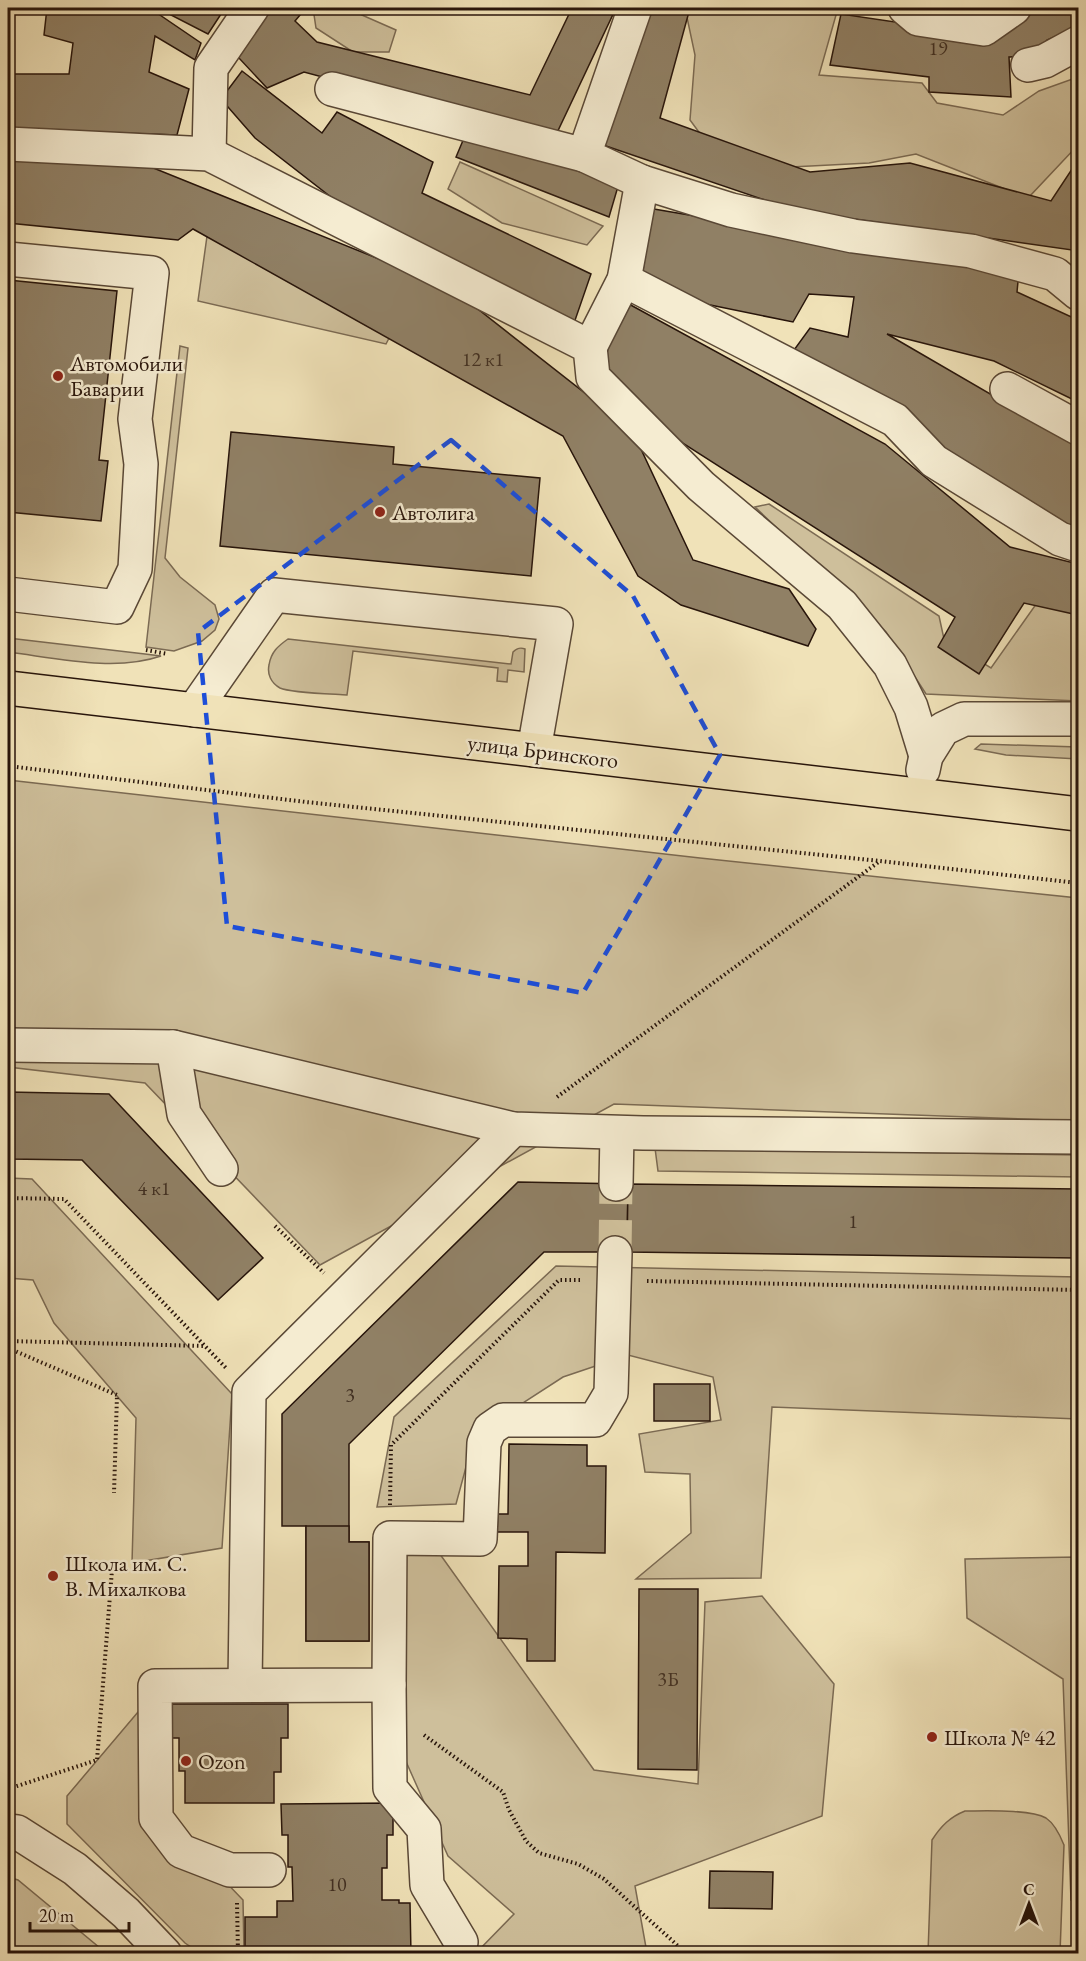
<svg xmlns="http://www.w3.org/2000/svg" width="1086" height="1961" font-family="'EB Garamond',serif">
<rect width="100%" height="100%" fill="#f0e2b8"/>
<filter id="stains"><feTurbulence type="fractalNoise" baseFrequency=".00333" numOctaves="4"/><feColorMatrix values="0 0 0 0 .2 0 0 0 0 .09 0 0 0 0 .02 0 0 0 .5 -.17"/></filter>
<radialGradient id="worn" r=".72"><stop offset=".6" stop-color="#630" stop-opacity="0"/><stop offset="1" stop-color="#630" stop-opacity=".3"/></radialGradient>
<g fill="#cebf9b" stroke="#7b6a53" stroke-width="1.5">
<polygon points="313,8 346,8 396,30 389,52 353,52 316,28"/>
<polygon points="685,8 838,8 819,75 922,83 937,103 1003,115 1039,91 1078,77 1078,145 1028,198 916,154 869,163 791,167 707,143 690,120 695,55"/>
<polygon points="460,162 603,226 587,245 502,223 448,189"/>
<polygon points="208,229 410,298 386,344 198,301"/>
<polygon points="180,346 188,348 165,558 180,577 215,605 219,619 215,630 202,641 174,651 146,647"/>
<polygon points="769,504 939,616 944,639 991,668 1039,600 1078,606 1078,701 926,694 886,632 755,507"/>
<path d="M8,638l137,16 16,2c-46,16 -105,2 -153,-4z"/>
<path d="M288,639l223,25 2,-12c4,-4 7,-5 12,-3l-1,23 -16,-2 -1,12 -10,-1 1,-13 -145,-17 -6,44c-14,-1 -56,-2 -67,-7 -9,-5 -13,-14 -11,-23 2,-13 9,-19 19,-26z"/>
<polygon points="981,744 1078,747 1078,759 1006,755 975,749"/>
<polygon points="8,780 700,858 1078,898 1078,1121 614,1104 320,1265 145,1083 8,1067"/>
<polygon points="655,1148 1078,1155 1078,1177 658,1171"/>
<polygon points="8,1178 32,1179 232,1394 222,1548 132,1563 136,1418 54,1323 33,1280 8,1278"/>
<polygon points="556,1266 1078,1277 1078,1419 772,1407 761,1578 636,1579 691,1533 690,1474 645,1472 639,1434 721,1420 713,1377 628,1355 563,1377 475,1434 456,1504 377,1507 394,1417"/>
<polygon points="437,1550 594,1770 698,1784 705,1602 762,1596 834,1684 822,1816 635,1886 647,1953 476,1953 514,1914 448,1856 392,1730 397,1554"/>
<polygon points="1078,1557 1078,1904 1071,1900 1063,1679 967,1618 965,1559"/>
<polygon points="138,1712 160,1712 166,1820 243,1900 244,1953 200,1953 185,1943 67,1824 67,1796"/>
<path d="M965,1811c20,0 65,-2 81,7 9,6 14,17 18,27l-4,108h-132l4,-113c9,-14 18,-23 33,-29z"/>
<polygon points="8,1877 18,1880 106,1953 8,1953"/>
</g>
<g fill="#908065" stroke="#28150b" stroke-width="1.5">
<polygon points="47,8 151,9 201,43 195,60 155,36 149,72 189,89 177,135 8,129 8,74 69,74 73,43 44,35"/>
<polygon points="173,8 225,8 208,34 169,14"/>
<polygon points="267,8 306,8 295,21 317,42 530,95 572,8 616,8 554,139 304,72 267,88 238,57"/>
<polygon points="650,8 690,8 660,118 810,172 910,163 1051,201 1078,160 1078,234 1072,250 797,211 603,145"/>
<polygon points="1030,8 1078,8 1078,27 1047,40 1036,56 1009,57 1011,97 929,92 929,77 830,65 841,14 997,37"/>
<polygon points="242,71 322,133 337,112 433,162 422,193 591,274 572,329 358,218 255,138 221,99"/>
<polygon points="467,131 619,183 609,217 456,157"/>
<polygon points="8,159 151,167 451,288 632,430 693,560 789,589 816,629 808,646 681,605 638,576 563,436 193,229 178,240 8,223"/>
<polygon points="648,208 1019,271 1017,292 1078,320 1078,402 994,361 887,334 1078,445 1078,534 1049,524 794,350 810,328 848,337 854,297 809,294 793,322 686,300 643,272"/>
<polygon points="8,280 117,291 99,460 108,461 101,521 8,512"/>
<polygon points="627,303 885,444 1010,547 1078,564 1078,615 1024,603 979,674 938,647 955,617 684,444 605,376 601,355"/>
<polygon points="231,432 394,447 393,464 540,478 531,576 220,546"/>
<polygon points="8,1092 109,1094 263,1258 218,1300 82,1160 8,1159"/>
<polygon points="518,1182 628,1184 627,1252 544,1252 349,1444 349,1542 369,1542 369,1641 306,1641 306,1526 282,1526 282,1414"/>
<polygon points="628,1184 1078,1189 1078,1258 627,1252"/>
<rect x="654" y="1384" width="56" height="37"/>
<polygon points="509,1444 587,1445 587,1466 606,1466 605,1553 556,1552 555,1661 527,1661 527,1639 498,1638 499,1566 528,1566 528,1532 497,1532 498,1514 508,1514"/>
<polygon points="306,1526 349,1526 349,1542 369,1542 369,1641 306,1641"/>
<polygon points="639,1589 698,1589 697,1770 638,1769"/>
<polygon points="172,1704 288,1704 288,1738 281,1738 281,1772 274,1772 274,1803 185,1803 185,1771 179,1771 179,1738 172,1738"/>
<polygon points="393,1803 393,1835 387,1835 387,1868 382,1868 382,1900 399,1900 399,1903 410,1903 411,1954 277,1954 277,1948 245,1949 245,1917 277,1917 277,1901 293,1901 292,1867 288,1867 288,1835 282,1835 281,1804"/>
<polygon points="710,1871 773,1872 772,1909 709,1908"/>
</g>
<g fill="none" stroke-linecap="round" stroke-linejoin="round">
<polyline stroke="#d2c39e" stroke-width="33" stroke-dasharray="33 16" stroke-linecap="butt" points="615,1253 616,1184"/>
<defs>
<g id="minor">
<polyline points="635,8 584,155 642,182"/>
<polyline points="905,8 918,19 984,29 1014,8"/>
<polyline points="1028,65 1045,61 1078,43"/>
<polyline points="332,89 584,155"/>
<polyline points="8,144 209,154 590,347 593,377 701,486 842,605 890,665 911,707 926,756"/>
<polyline points="209,154 211,68 252,8"/>
<polyline points="8,259 152,273 135,419 141,464 135,569 117,607 8,594"/>
<polyline points="624,280 895,420 934,461 1060,539 1078,545"/>
<polyline points="590,347 624,280 642,182 731,210 853,236 971,251 1055,274 1078,293"/>
<polyline points="1007,389 1078,428"/>
<polyline points="194,710 274,595 556,624 534,750"/>
<polyline points="923,770 926,756 943,729 964,719 1078,719"/>
<polyline points="8,1045 173,1047 513,1129 643,1133 1078,1137"/>
<polyline points="173,1047 184,1114 221,1169"/>
<polyline points="616,1184 617,1133"/>
<polyline points="245,1685 249,1392 513,1129"/>
<polyline points="389,1685 390,1788 424,1829 427,1885 461,1942"/>
<polyline points="8,1831 17,1832 75,1869 126,1913 165,1954"/>
<polyline points="269,1870 230,1870 181,1851 156,1818 155,1686 389,1685 390,1538 480,1539 484,1443 490,1429 503,1420 595,1420 611,1393 615,1253"/>
</g>
<polyline id="major" points="8,688 1078,814"/>
</defs>
<use href="#minor" stroke="#5a4836" stroke-width="36"/>
<use href="#major" stroke="#28150b" stroke-width="36"/>
<g stroke="#28150b" stroke-width="4" stroke-dasharray="1.5 3" stroke-linecap="butt">
<polyline points="146,650 168,654"/>
<polyline points="8,766 306,802 880,861 1078,883"/>
<polyline points="557,1097 880,861"/>
<polyline points="8,1198 64,1199 226,1368"/>
<polyline points="275,1226 324,1273"/>
<polyline points="647,1281 1078,1290"/>
<polyline points="8,1341 205,1346"/>
<polyline points="8,1348 117,1395 114,1493"/>
<polyline points="390,1505 391,1445 559,1280 583,1280"/>
<polyline points="424,1735 503,1792 509,1810 526,1841 539,1853 578,1864 604,1879 687,1954"/>
<polyline points="8,1789 97,1760 112,1570"/>
<polyline points="237,1903 238,1954"/>
</g>
<use href="#minor" stroke="#f5ecd1" stroke-width="33"/>
<use href="#major" stroke="#f0e2b8" stroke-width="33"/>
</g>
<path fill="none" stroke="#1d4ed8" stroke-width="4.5" stroke-dasharray="12 8" stroke-linejoin="round" d="M451,440l182,156 87,159 -137,238 -356,-67 -29,-294z"/>
<g fill="#8f2418" stroke="#f5ecd1" stroke-width="2">
<circle cx="58" cy="376" r="6"/>
<circle cx="380" cy="512" r="6"/>
<circle cx="53" cy="1576" r="6"/>
<circle cx="932" cy="1737" r="6"/>
<circle cx="186" cy="1761" r="6"/>
</g>
<g text-anchor="middle" stroke-width="5" stroke-linejoin="round" paint-order="stroke">
<g font-size="20" fill="#423022">
<text x="938" y="55">19</text>
<text x="483" y="366">12 к1</text>
<text x="154" y="1195">4 к1</text>
<text x="853" y="1228">1</text>
<text x="350" y="1402">3</text>
<text x="668" y="1686">3Б</text>
<text x="337" y="1891">10</text>
</g>
<g font-size="22" fill="#28150b" stroke="#f5ecd1" text-anchor="start">
<text x="70" y="371">Автомобили<tspan x="70" dy="25">Баварии</tspan></text>
<text x="392" y="520">Автолига</text>
<text x="65" y="1571">Школа им. С.<tspan x="65" dy="25">В. Михалкова</tspan></text>
<text x="944" y="1745">Школа № 42</text>
<text x="198" y="1769">Ozon</text>
</g>
<g font-size="22" fill="#28150b" stroke="#f5ecd1">
<text transform="translate(543 751) rotate(7)" y="8">улица Бринского</text>
</g>
</g>
<rect width="1086" height="1961" fill="none" stroke="#f0e2b8" stroke-width="30"/>
<rect x="9" y="9" width="1068" height="1943" fill="none" stroke="#28150b" stroke-width="3"/>
<rect x="15" y="15" width="1056" height="1931" fill="none" stroke="#28150b" stroke-width="1.5"/>
<g transform="translate(1029 1904)" stroke="#f5ecd1" stroke-width="4.5" paint-order="stroke">
<path d="M0-4.5L10 22L0 15L-10 22Z" fill="#28150b"/>
<text y="-9" font-size="16" font-weight="bold" text-anchor="middle" fill="#28150b">С</text>
</g>
<path d="M30 1922v9h99v-9" fill="none" stroke="#28150b" stroke-width="3"/>
<text x="39" y="1922" font-size="18" fill="#28150b" stroke="#f5ecd1" stroke-width="4.5" paint-order="stroke">20 m</text>
<rect width="100%" height="100%" filter="url(#stains)"/>
<rect width="100%" height="100%" fill="url(#worn)"/>
</svg>
